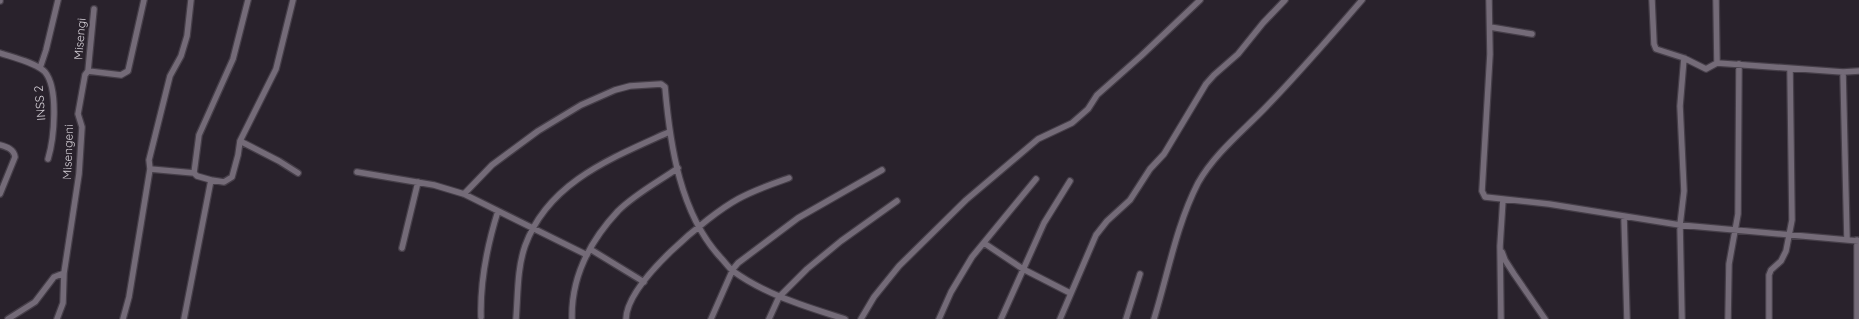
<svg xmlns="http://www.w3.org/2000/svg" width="1859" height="319" viewBox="0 0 1859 319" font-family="Quicksand,sans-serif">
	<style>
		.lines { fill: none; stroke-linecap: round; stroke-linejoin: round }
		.minor-casing { stroke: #453e48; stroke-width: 8 }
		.minor { stroke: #746b78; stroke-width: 5.5 }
		.labels { text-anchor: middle; stroke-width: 3.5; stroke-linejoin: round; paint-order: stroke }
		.street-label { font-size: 12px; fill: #d6d1d8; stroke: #29222c }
	</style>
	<rect width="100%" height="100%" fill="#29222c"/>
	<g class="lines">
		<g class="minor-casing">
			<path id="minor" d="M1489,0L1490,54L1482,191L1485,197L1549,204L1680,225L1859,241
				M1652,0L1654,44L1656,49L1684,58L1706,69L1717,63L1843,72L1859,71
				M1716,0L1717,63
				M0,1V0
				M1490,27L1532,34
				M0,53C12,57 37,63 45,72C59,89 54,139 48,159
				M40,68L46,50L58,0
				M88,71L94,9
				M1843,72L1847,239
				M240,141L279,161L298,173
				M0,145C7,147 14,149 15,157L0,194
				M150,169L194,173
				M357,172L434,185L464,194L587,255
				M211,180L197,176L194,173L199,135L233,59L248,0
				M464,194L492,165L538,131L581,105L615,90L630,86L661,84L665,87C670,145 680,214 721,258C725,262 729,268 733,271C766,295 807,307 845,319
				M1624,216L1627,319
				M1857,240V319
				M984,243L1023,269L1070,293
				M402,248L418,182
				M590,249L644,282
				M1502,252L1505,260L1514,274L1545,319
				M481,317C480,280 487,246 498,211
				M8,319L35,302L54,277L64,273L79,174L82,127L78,114L85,75L88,71L121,75L128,71L144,0
				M57,319L63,303L64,273
				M123,319L129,297L150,169L149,160L170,76L181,56L187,36L191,0
				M184,319L211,180L224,182L232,177L238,155L240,141L276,69L293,0
				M516,319C518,295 517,269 525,246C548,182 612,158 669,132
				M572,319C571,278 590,241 618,211C635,194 658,182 678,168
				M626,319C627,282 707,216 738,199C754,190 772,184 789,178
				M711,319L733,269L738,263L798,218L882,170
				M769,319L779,297L807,269L841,241L897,201
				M861,319L874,297L899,266L966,200L1038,139L1072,123L1088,109L1097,95L1141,56L1200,0
				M939,319L951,292L972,257L1036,179
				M1001,319L1044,223L1070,181
				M1060,319L1096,235L1107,221L1130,200L1150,169L1164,154L1206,84L1214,75L1238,54L1263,23L1285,0
				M1126,319L1140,274
				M1154,319C1168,274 1176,226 1198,183C1215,153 1243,131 1267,106C1300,72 1331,36 1362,0
				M1501,319L1500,246L1503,199
				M1682,319L1680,225L1684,191L1680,106L1684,58
				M1728,319L1729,264L1738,214L1739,64
				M1769,319V275L1771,270L1781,261L1786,251L1792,220L1790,69"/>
		</g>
		<use href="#minor" class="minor"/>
	</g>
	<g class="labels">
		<g class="street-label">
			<text transform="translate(80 39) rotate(-85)" y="4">Misengi</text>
			<text transform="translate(40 103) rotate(-95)" y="4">INSS 2</text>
			<text transform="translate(68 152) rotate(-88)" y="4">Misengeni</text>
		</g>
	</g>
</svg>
